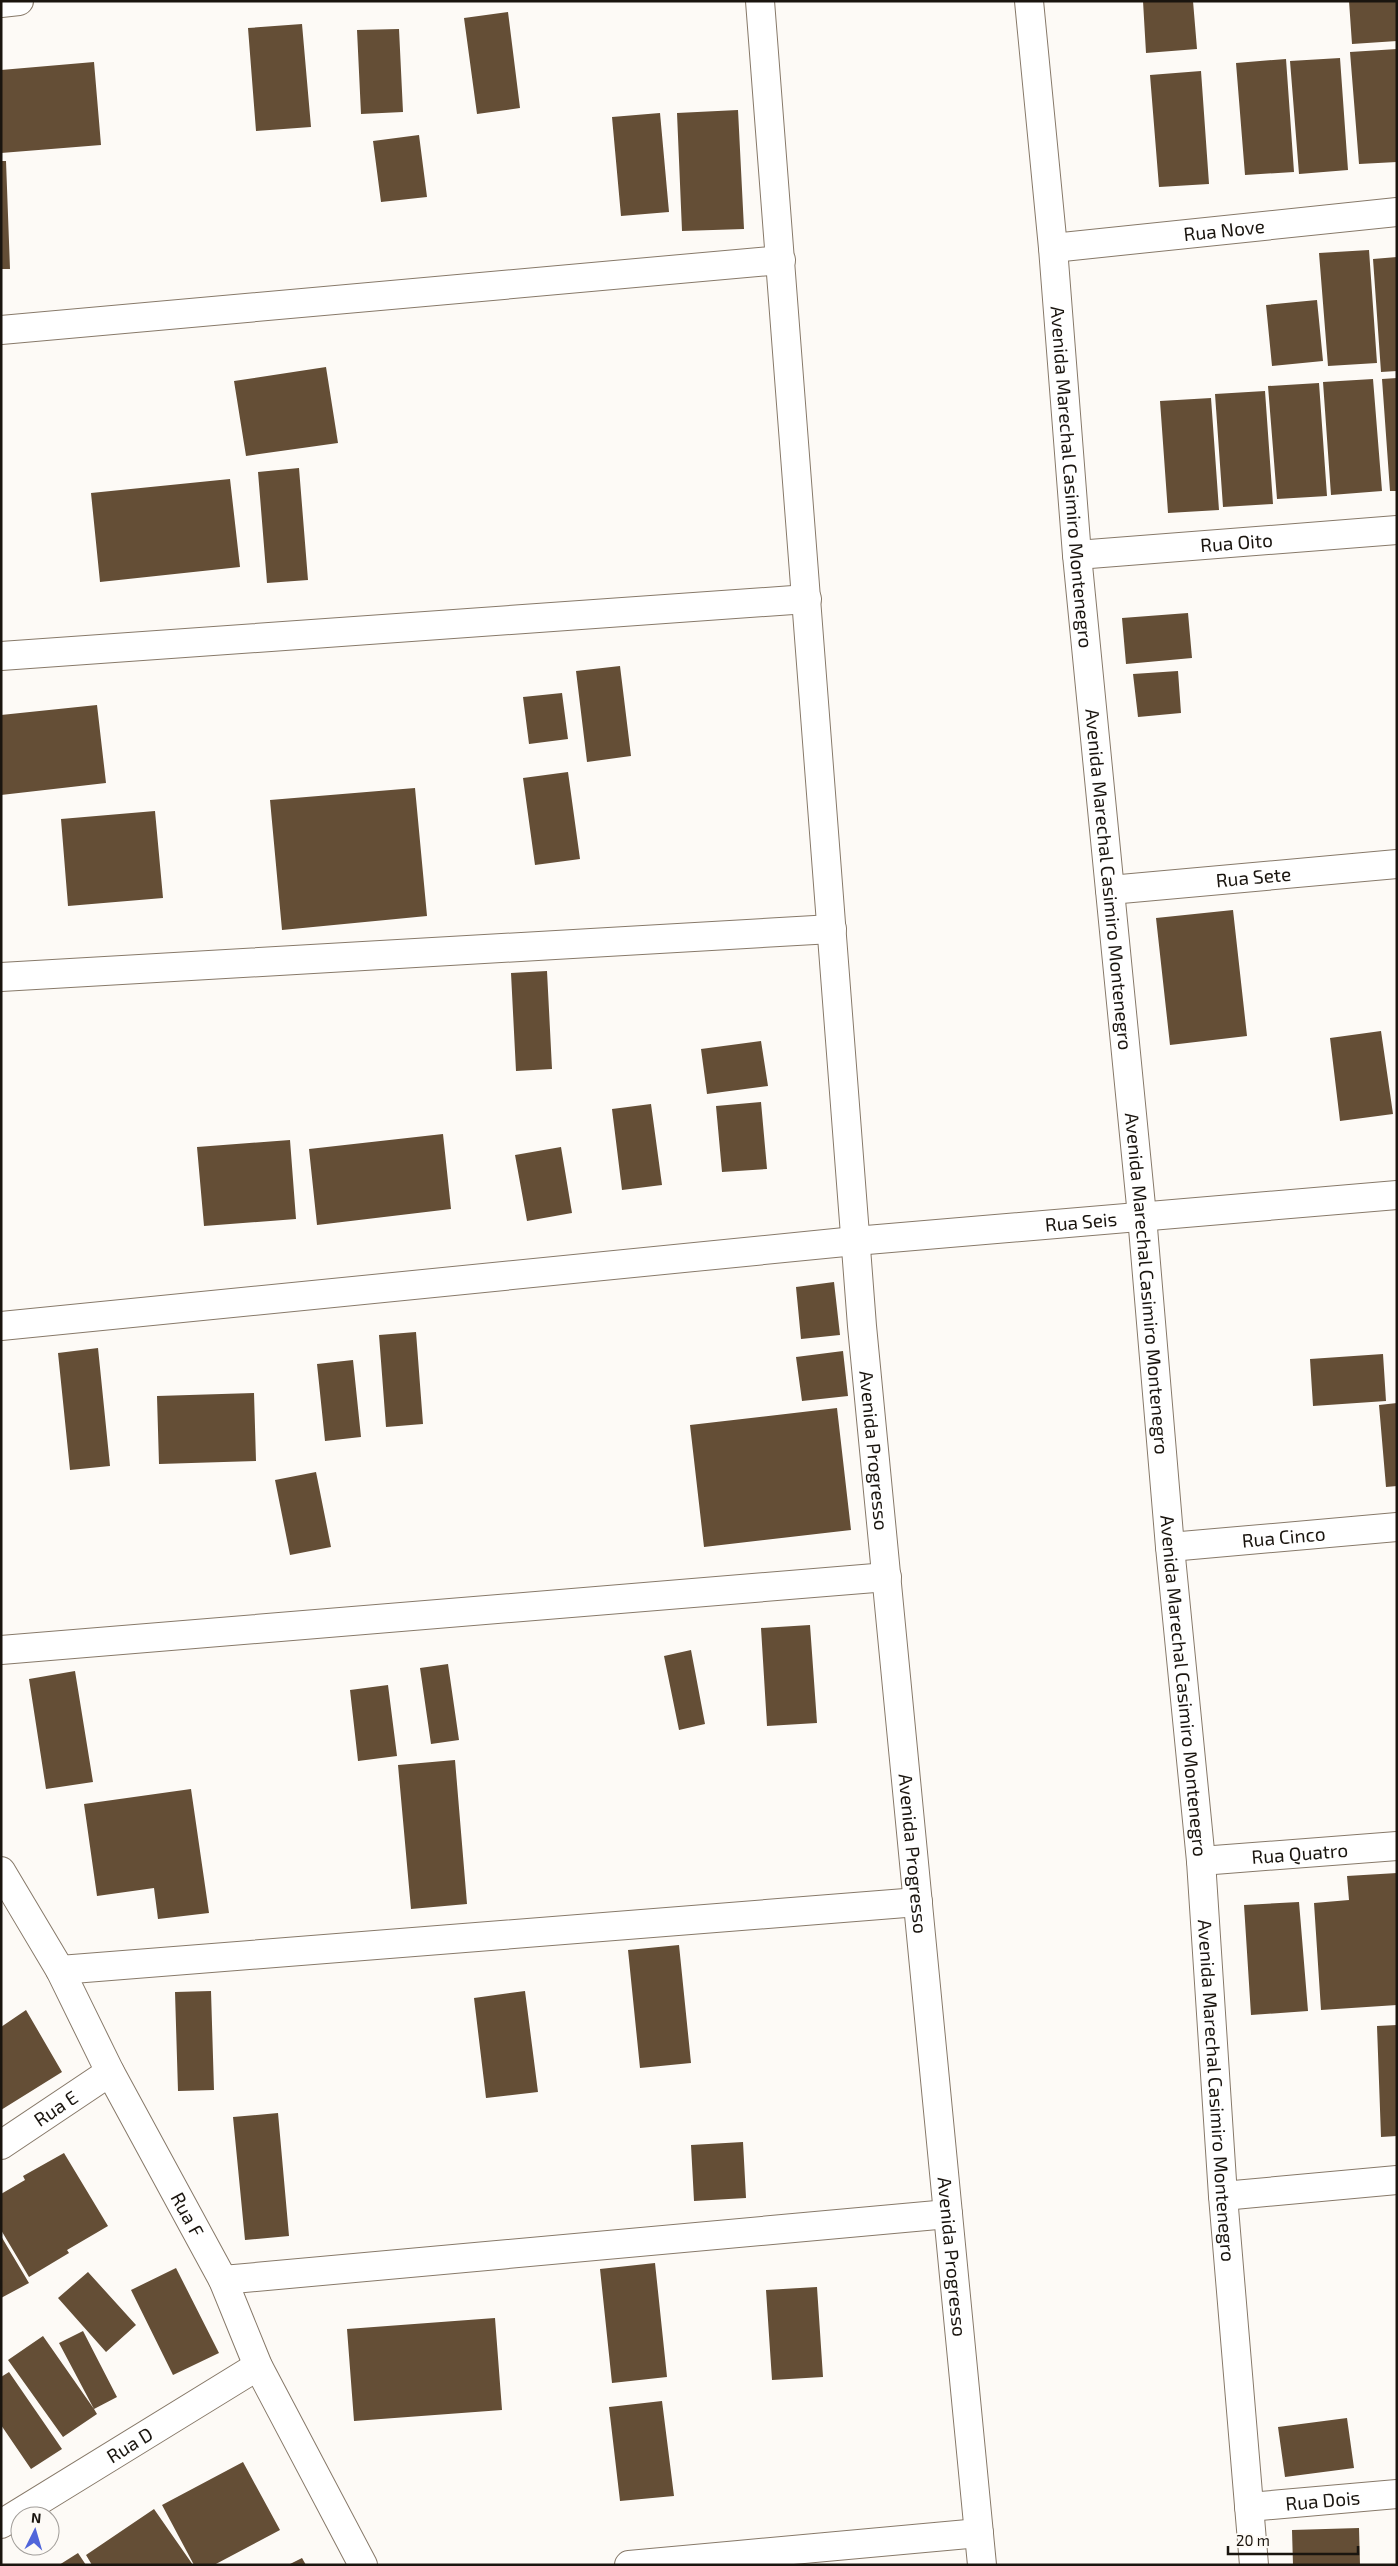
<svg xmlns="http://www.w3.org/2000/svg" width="1398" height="2566" viewBox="0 0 1398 2566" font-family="'Exo 2',sans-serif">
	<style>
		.building { fill: #644e36 }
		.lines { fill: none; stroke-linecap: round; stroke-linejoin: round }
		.minor-casing { stroke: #877969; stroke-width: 30 }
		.minor { stroke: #fff; stroke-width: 28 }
		.labels { text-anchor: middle; stroke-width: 5; stroke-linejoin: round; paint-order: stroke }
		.street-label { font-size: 19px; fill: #1a150f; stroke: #fdfaf6 }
	</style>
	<rect width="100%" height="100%" fill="#fdfaf6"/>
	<path class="building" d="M1143,1H1193L1197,49L1146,53Z
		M1349,1H1397V41L1352,44Z
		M508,12L520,108L477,114L464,18Z
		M302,24L311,127L256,131L248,28Z
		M399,29L403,112L361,114L357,30Z
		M1397,49V162L1359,164L1350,52Z
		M1340,58L1348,170L1299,174L1290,61Z
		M1286,59L1294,172L1245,175L1236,63Z
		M94,62L101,145L1,153V70Z
		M1201,71L1209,184L1159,187L1150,75Z
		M738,110L744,229L682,231L677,113Z
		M660,113L669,212L621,216L612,117Z
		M419,135L427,197L381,202L373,141Z
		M1,161H6L10,269H1Z
		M1369,250L1377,363L1328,366L1319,253Z
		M1397,257V371L1381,372L1373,259Z
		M1317,300L1323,361L1272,366L1266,305Z
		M326,367L338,443L246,456L234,381Z
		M1397,378V491H1390L1382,379Z
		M1373,379L1382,491L1331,495L1323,382Z
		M1319,383L1327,496L1277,499L1268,386Z
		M1265,391L1273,504L1223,507L1215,394Z
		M1211,398L1219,510L1168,513L1160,401Z
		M299,468L308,580L267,583L258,472Z
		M230,479L240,567L100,582L91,493Z
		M1188,613L1192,658L1126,664L1122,618Z
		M620,666L631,756L587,762L576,671Z
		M1178,671L1181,713L1138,717L1133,674Z
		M562,693L568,739L529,744L523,697Z
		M97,705L106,783L1,795V715Z
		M568,772L580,859L535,865L523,778Z
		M415,788L427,916L282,930L270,800Z
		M155,811L163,898L68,906L61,819Z
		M1233,910L1247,1036L1170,1045L1156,918Z
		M547,971L552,1069L516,1071L511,973Z
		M1381,1031L1393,1114L1340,1121L1330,1038Z
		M761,1041L768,1086L707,1094L701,1049Z
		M761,1102L767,1169L722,1172L716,1106Z
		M651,1104L662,1185L622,1190L612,1109Z
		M443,1134L451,1209L317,1225L309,1149Z
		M290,1140L296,1219L204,1226L197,1147Z
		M561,1147L572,1213L527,1221L515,1155Z
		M834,1282L840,1335L801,1339L796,1287Z
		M416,1332L423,1424L386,1427L379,1335Z
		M98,1348L110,1466L70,1470L58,1353Z
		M843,1351L848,1396L802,1401L796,1357Z
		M1383,1354L1386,1401L1313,1406L1310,1359Z
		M353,1360L361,1437L325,1441L317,1364Z
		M254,1393L256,1461L159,1464L157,1396Z
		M1397,1403V1486L1386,1487L1379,1405Z
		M837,1408L851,1530L704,1547L690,1425Z
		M316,1472L331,1547L290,1555L275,1480Z
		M810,1625L817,1723L767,1726L761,1628Z
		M691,1650L705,1724L679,1730L664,1656Z
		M448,1664L459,1740L431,1744L420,1668Z
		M75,1671L93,1782L46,1789L29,1679Z
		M388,1685L397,1756L358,1761L350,1690Z
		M455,1760L467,1904L411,1909L398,1765Z
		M191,1789L209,1913L158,1919L154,1888L97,1896L84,1804Z
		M1397,1873V2005L1321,2010L1314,1903L1349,1900L1347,1876Z
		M1299,1902L1308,2011L1251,2015L1244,1905Z
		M679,1945L691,2063L640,2068L628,1950Z
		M211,1991L214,2090L178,2091L175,1992Z
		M525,1991L538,2092L486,2098L474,1998Z
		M26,2010L62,2072L1,2110V2027Z
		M1397,2025V2136L1381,2137L1377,2026Z
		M278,2113L289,2236L245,2240L233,2117Z
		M743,2142L746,2198L694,2201L691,2145Z
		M64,2153L108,2226L67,2250L69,2253L29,2277L1,2230V2194L25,2180L23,2176Z
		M1,2236L29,2283L1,2298Z
		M655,2263L667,2377L612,2383L600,2269Z
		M176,2268L219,2353L173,2375L131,2290Z
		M88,2272L136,2325L106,2352L58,2298Z
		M817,2287L823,2377L772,2380L766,2290Z
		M495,2318L502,2410L354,2421L347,2329Z
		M83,2331L117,2397L94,2409L97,2414L63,2437L8,2360L43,2336L94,2409L59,2343Z
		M9,2372L62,2449L31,2469L1,2425V2377Z
		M662,2401L674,2496L620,2501L609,2407Z
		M1347,2418L1354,2468L1285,2477L1278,2427Z
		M243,2462L280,2530L214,2565H194L162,2505Z
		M154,2509L193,2565H92L86,2555Z
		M1359,2528L1360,2565H1293L1292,2530Z
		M78,2553L86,2565H59Z
		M302,2558L306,2565H288Z"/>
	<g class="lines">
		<g class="minor-casing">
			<g id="minor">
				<path id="s1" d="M760,1L862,1326L982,2565"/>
				<path id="s2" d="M1029,1L1053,248L1077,555L1142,1216L1170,1547L1201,1861L1223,2196L1254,2565"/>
				<path d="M1,3L19,1"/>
				<path id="s3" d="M1053,248L1397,212"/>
				<path d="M1,330L781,260"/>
				<path id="s4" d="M1077,555L1397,530"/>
				<path d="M1,656L807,599"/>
				<path id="s5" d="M1110,890L1397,864"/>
				<path d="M1,977L832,929"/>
				<path id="s6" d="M1,1326L855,1241L1397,1195"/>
				<path id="s7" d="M1170,1547L1397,1527"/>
				<path d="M1,1650L887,1577"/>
				<path id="s8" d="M1201,1861L1397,1846"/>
				<path id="s9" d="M1,1871L60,1970L110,2072L223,2280L258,2366L363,2565"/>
				<path d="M60,1970L918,1902"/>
				<path id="s10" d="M1,2145L110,2072"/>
				<path d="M1223,2196L1397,2180"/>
				<path d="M223,2280L948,2214"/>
				<path id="s11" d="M1249,2507L1397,2494"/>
				<path id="s12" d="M1,2524L258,2366"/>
				<path d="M629,2565L979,2533"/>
			</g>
		</g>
		<use href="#minor" class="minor"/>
	</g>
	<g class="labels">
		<g class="street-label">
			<text dy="7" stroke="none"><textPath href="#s3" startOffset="172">Rua Nove</textPath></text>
			<text dy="7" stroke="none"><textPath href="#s2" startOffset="478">Avenida Marechal Casimiro Montenegro</textPath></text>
			<text dy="7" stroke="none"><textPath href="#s4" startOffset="160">Rua Oito</textPath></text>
			<text dy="7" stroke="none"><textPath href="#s5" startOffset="144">Rua Sete</textPath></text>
			<text dy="7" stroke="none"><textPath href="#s2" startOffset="882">Avenida Marechal Casimiro Montenegro</textPath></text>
			<text dy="7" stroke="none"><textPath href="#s6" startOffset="1085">Rua Seis</textPath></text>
			<text dy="7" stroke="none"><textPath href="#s2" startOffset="1288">Avenida Marechal Casimiro Montenegro</textPath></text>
			<text dy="7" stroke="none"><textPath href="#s1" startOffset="1454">Avenida Progresso</textPath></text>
			<text dy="7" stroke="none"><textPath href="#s7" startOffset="114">Rua Cinco</textPath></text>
			<text dy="7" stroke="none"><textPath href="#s2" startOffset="1692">Avenida Marechal Casimiro Montenegro</textPath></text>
			<text dy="7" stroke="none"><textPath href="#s1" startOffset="1859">Avenida Progresso</textPath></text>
			<text dy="7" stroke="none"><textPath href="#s8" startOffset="99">Rua Quatro</textPath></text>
			<text dy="7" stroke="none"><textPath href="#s2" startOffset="2098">Avenida Marechal Casimiro Montenegro</textPath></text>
			<text dy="7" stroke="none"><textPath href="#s10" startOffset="66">Rua E</textPath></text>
			<text dy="7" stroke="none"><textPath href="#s9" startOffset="391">Rua F</textPath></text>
			<text dy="7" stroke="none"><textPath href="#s1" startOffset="2264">Avenida Progresso</textPath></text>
			<text dy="7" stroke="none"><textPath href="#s12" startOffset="151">Rua D</textPath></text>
			<text dy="7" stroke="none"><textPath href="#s11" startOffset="74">Rua Dois</textPath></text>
		</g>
	</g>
	<rect width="1398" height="2566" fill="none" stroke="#1a150f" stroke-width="5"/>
	<g transform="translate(35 2531) rotate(5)"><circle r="24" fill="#fdfaf6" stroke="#a29e9a"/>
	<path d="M0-4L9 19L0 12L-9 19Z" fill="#5065da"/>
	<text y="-8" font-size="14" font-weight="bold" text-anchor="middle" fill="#1a150f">N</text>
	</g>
	<path d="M1228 2546v8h130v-8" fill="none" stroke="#1a150f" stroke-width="2.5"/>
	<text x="1236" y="2546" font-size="15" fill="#1a150f" stroke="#fdfaf6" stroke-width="4" paint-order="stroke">20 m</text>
</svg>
